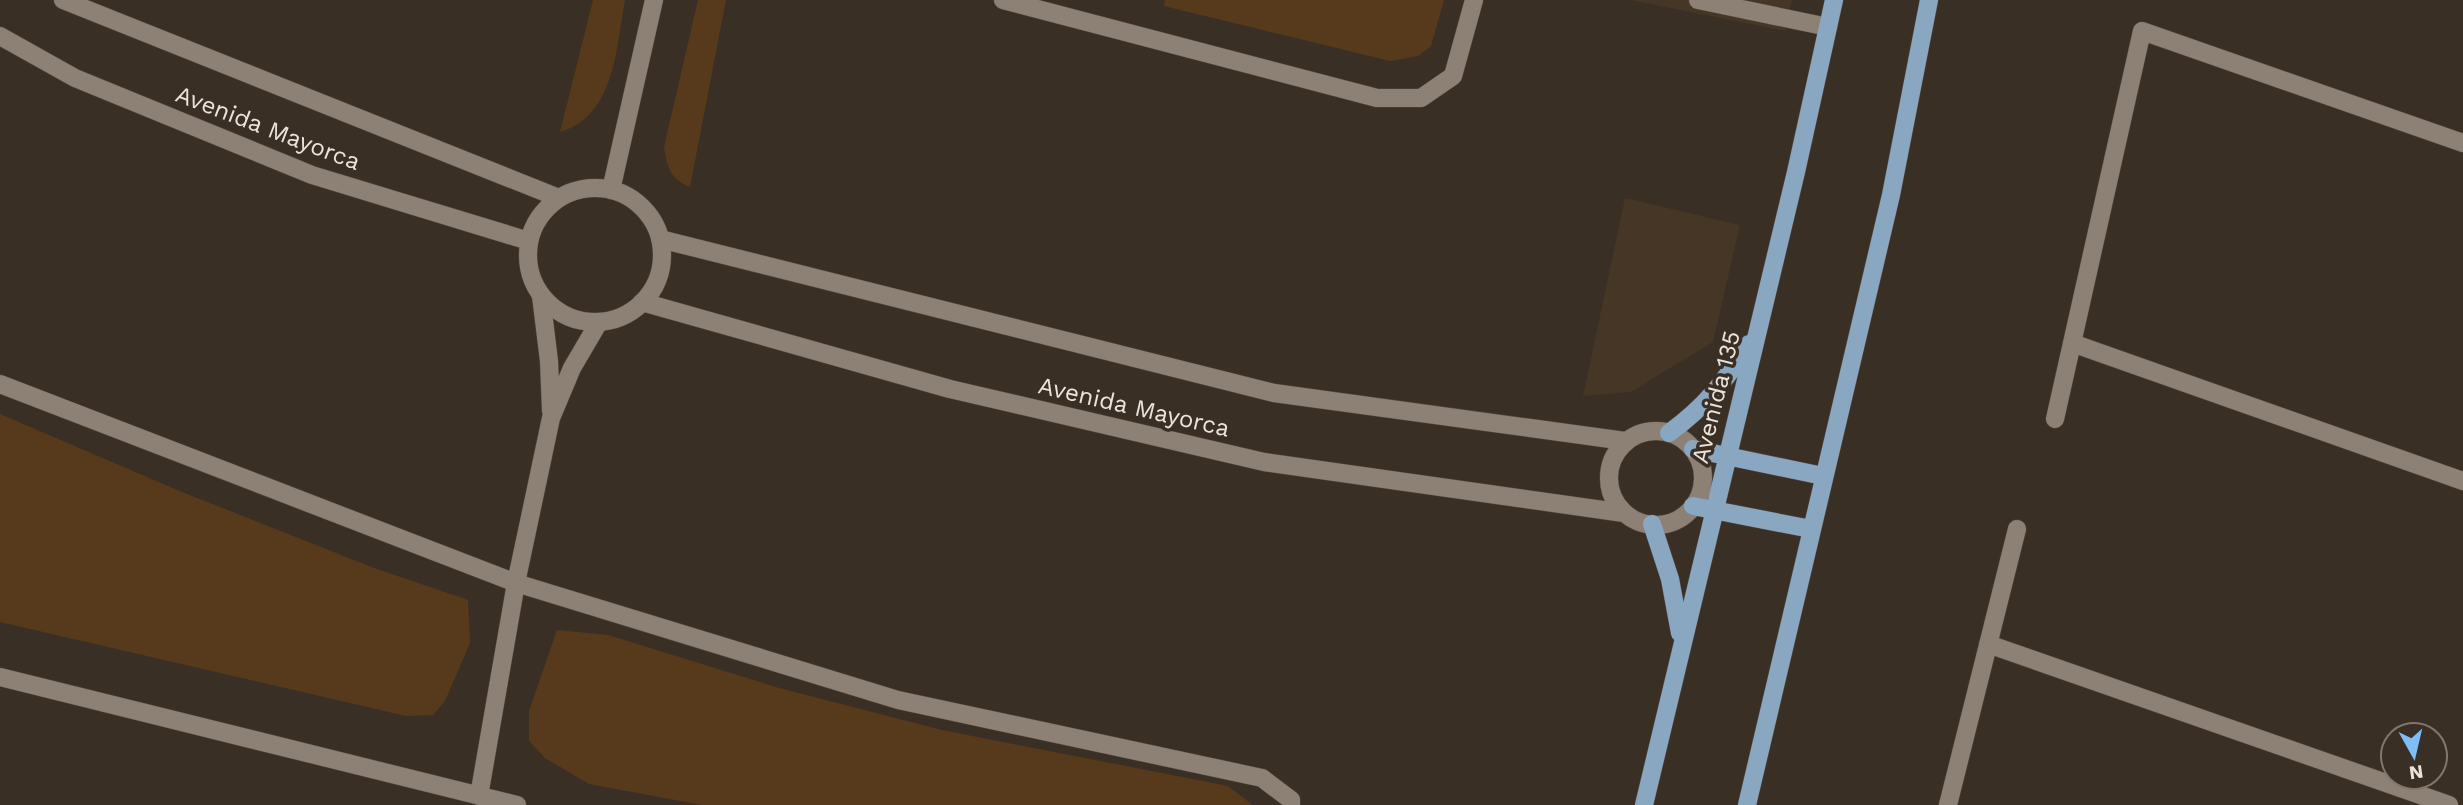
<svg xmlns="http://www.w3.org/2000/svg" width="2463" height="805" viewBox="0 0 2463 805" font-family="'Work Sans',sans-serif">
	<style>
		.built { fill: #453626 }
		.green { fill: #573a1b }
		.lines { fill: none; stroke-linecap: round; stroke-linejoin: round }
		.lane-casing { stroke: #564c43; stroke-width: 19 }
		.street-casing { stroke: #564c43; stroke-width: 19 }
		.secondary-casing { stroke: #564c43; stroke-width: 19 }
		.primary-casing { stroke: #564c43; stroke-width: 19 }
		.lane { stroke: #8d8074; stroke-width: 18 }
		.street { stroke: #8d8074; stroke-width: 18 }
		.secondary { stroke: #8d8074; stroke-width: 18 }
		.primary { stroke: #8aa7c2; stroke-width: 18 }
		.labels { text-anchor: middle; stroke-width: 7; stroke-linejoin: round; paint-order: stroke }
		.street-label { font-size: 24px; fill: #ebe4dd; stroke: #3a2f25 }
	</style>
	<rect width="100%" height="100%" fill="#3a2f25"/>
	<path class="built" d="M1630,0H1792L1785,31Z
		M1625,198L1740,225L1713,342L1631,392L1583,396Z"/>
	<path class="green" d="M593,0H625C616,48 615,116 560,132Z
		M698,0H726L690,187C670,179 667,167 664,147Z
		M1165,0H1444L1431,46L1418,56L1390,61L1164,6Z
		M0,414L182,492L374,568L468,600L470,643L445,701L433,715L406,716L0,622Z
		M557,630L608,635L779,688L942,730L1228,786L1253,805H702L589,784L545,758L529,741V711Z"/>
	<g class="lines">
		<g class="lane-casing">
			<path id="lane" d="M1698,0L1828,27"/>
		</g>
		<g class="street-casing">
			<path id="street" d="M1003,0L1377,98H1421L1453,76L1474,0
				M611,190L654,0
				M541,296L549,361L551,411
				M2072,343L2463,481
				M0,384L516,583L898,700L1262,778L1291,800V805
				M2055,419L2142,31L2463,143
				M1988,644L2449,805
				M0,677L517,805
				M479,796L516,583L551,418L572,368L599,322
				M1948,805L2017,529"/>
		</g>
		<g class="secondary-casing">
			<path id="secondary" d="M63,0L559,198
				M0,36L75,78L312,175L529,241
				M528 255a67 67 0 1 1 134 0a67 67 0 1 1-134 0Z
				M660,239L1274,393L1625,441
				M642,302L950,389L1264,462L1624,513
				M1609 478a47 47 0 1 1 94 0a47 47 0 1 1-94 0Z"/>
		</g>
		<g class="primary-casing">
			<path id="primary" d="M1669,433C1706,406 1724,382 1749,344
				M1693,449L1823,476
				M1693,506L1811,529
				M1652,524L1670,579L1680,633
				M1644,805L1796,172L1834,0
				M1747,805L1891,195L1929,0"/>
		</g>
		<use href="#lane" class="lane"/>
		<use href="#street" class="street"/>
		<use href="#secondary" class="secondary"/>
		<use href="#primary" class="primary"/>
	</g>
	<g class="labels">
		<g class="street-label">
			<text transform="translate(268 128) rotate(21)" y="8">Avenida Mayorca</text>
			<text transform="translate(1716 397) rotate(-76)" y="8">Avenida 135</text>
			<text transform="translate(1134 407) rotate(13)" y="8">Avenida Mayorca</text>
		</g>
	</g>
	<g transform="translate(2414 756) rotate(172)"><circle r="33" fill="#3a2f25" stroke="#81776f" stroke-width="2"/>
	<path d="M0-5L12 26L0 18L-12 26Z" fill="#7dbef9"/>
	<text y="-10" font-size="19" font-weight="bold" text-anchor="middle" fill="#ebe4dd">N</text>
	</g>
</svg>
